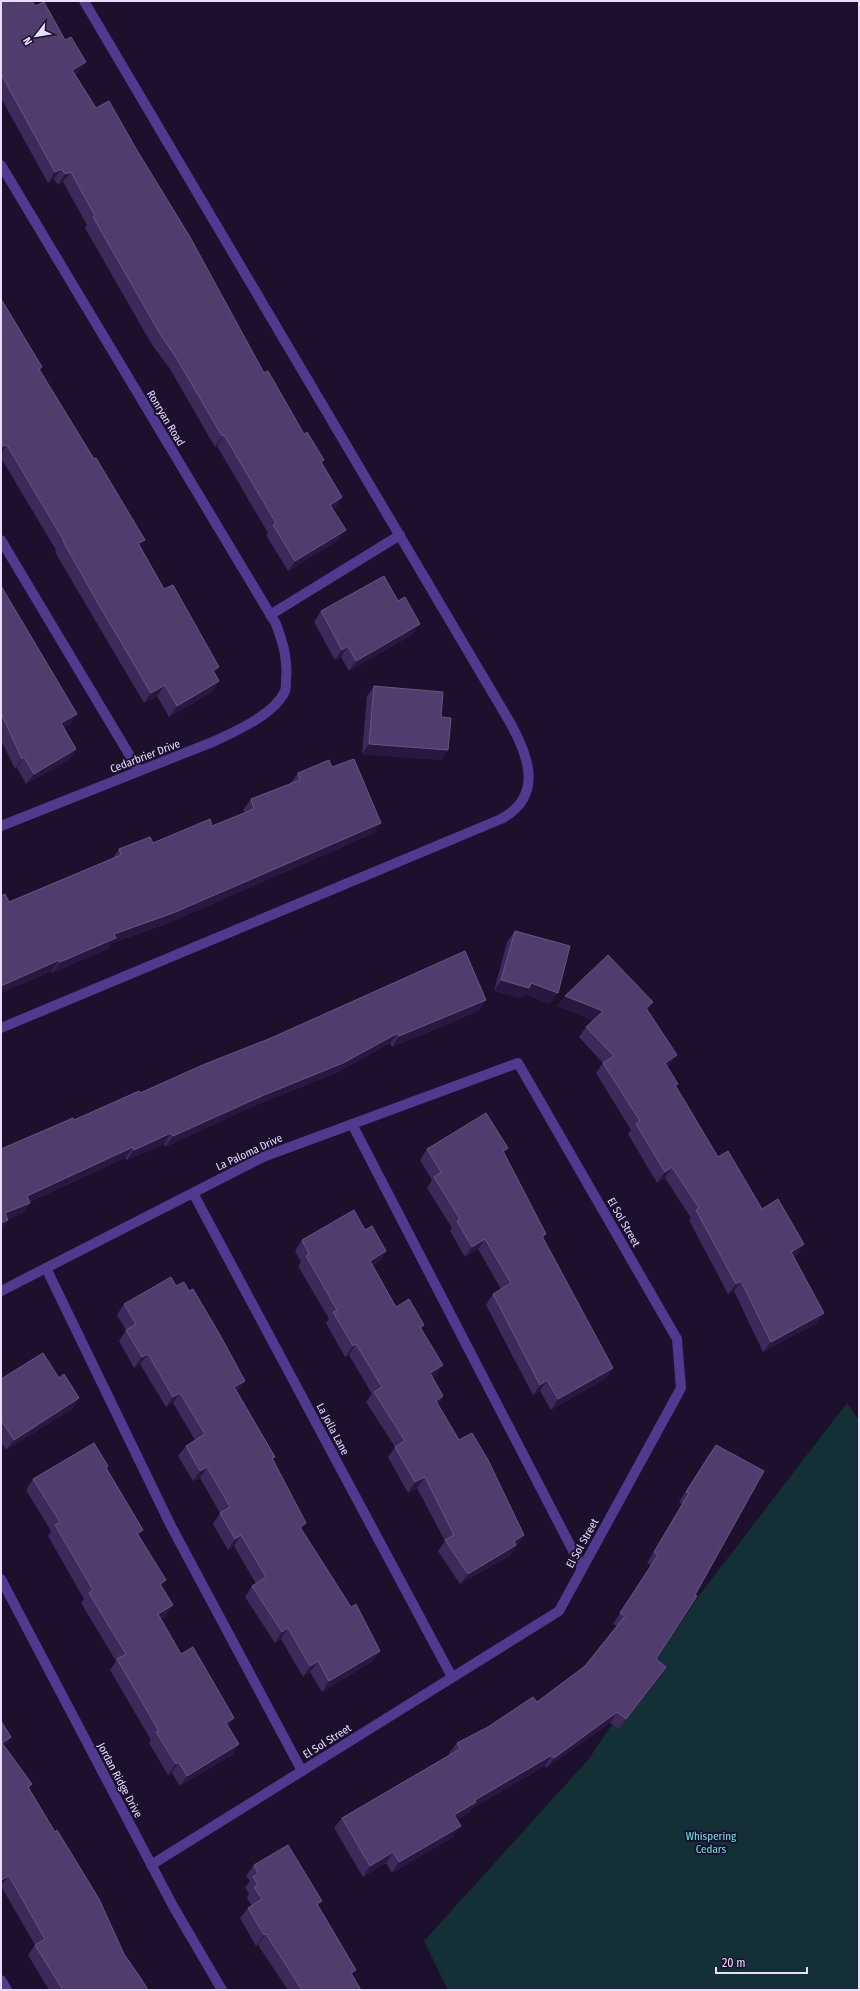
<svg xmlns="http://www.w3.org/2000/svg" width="860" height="1991" viewBox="0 0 860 1991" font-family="'Fira Sans Condensed',sans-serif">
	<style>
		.green { fill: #133037 }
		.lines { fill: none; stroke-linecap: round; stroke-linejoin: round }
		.service { stroke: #50398e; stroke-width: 10 }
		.minor { stroke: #50398e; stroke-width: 10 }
		.wall { fill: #3e295b }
		.shaded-wall { fill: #291741 }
		.building { fill: #503c6d; stroke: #685584 }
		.labels { text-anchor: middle; stroke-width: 4; stroke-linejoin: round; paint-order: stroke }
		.street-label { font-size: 11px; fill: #e8dcff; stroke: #1c102d }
		.park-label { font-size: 11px; fill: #60e7e4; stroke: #1c102d }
	</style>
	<rect width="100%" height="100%" fill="#1c102d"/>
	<path class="green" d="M847,1403L859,1421V1990H448L424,1941L588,1760L701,1593Z"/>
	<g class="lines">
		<path class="service" d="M1,540L139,771
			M270,615L400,535
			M1,1028L501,819C545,795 528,754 508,719L84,1
			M352,1124L582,1568
			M46,1268L171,1526L302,1771
			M1,1980L7,1990"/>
		<path class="minor" d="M1,165L276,624C283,643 288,659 286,679C286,682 286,688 285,691C275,714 236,731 215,741L1,826
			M193,1193L452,1677
			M1,1291L263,1157L518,1063L677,1339L681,1388L559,1611L151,1865
			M1,1579L173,1906L222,1990"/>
	</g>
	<path class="wall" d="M1,1L78,72L75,74L96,108L135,147L264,373L304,434L324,460L322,463L342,497L335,508L333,509L338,540L288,571L266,535L268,533L217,446L215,447L170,369L151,343L85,228L87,225L63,182L58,185L54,179L48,183L1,98Z
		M1,299L42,367L40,371L164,589L215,673L212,692L169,717L157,696L144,703L92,615L55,552L56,550L1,458Z
		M1,586L70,724L64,728L76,749L69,760L26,784L17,768L15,769L1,740Z
		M321,611L413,634L349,671L341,657L335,660L314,622Z
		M374,686L441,717L448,750L441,760L362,754L367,696Z
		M332,767L374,833L166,924L112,943L109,948L52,973V971L1,993V896L9,902L113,858L119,849L153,843L212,826L245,813L243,810L251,799L290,784L298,773Z
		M515,931L550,1004L525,994L522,998L494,991L507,942Z
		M565,996L653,1002L647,1010L669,1066L667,1067L676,1086L718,1157L762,1209L804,1244L797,1255L794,1256L817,1323L763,1352L734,1291L728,1294L689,1220L691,1218L665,1178L657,1183L628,1134L631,1130L596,1073L603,1063L579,1037L586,1027L593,1020L557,1006Z
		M479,1011L392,1047L390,1043L336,1073L256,1105L165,1147L164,1144L127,1160L125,1158L29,1202L23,1213L8,1219V1220L1,1231V1149L74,1120L140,1093Z
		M508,1148L504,1153L546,1234L543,1238L613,1368L606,1378L551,1410L540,1391L533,1395L486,1305L493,1294L501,1289L478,1249L465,1257L450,1231L452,1228L427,1188L432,1180L420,1160L427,1149Z
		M365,1230L386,1251L379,1262L373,1265L396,1307L424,1325L421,1329L436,1376L433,1378L443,1396L438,1404L459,1440L524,1535L509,1556L460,1584L438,1551L445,1541L417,1488L408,1493L388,1457L395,1447L366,1402L372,1394L349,1355L345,1357L326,1323L329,1319L298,1266L301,1262L295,1251L302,1240Z
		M176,1286L245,1381L237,1391L275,1457L273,1459L302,1530L373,1661L322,1692L310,1672L303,1677L281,1639L275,1643L245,1597L252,1586L256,1584L234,1546L228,1550L213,1524L220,1513L200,1478L193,1481L178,1456L186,1446L195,1440L173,1403L166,1407L140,1364L134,1368L119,1341L126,1330L117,1315L124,1304Z
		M59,1378L79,1398L72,1409L6,1450L1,1442V1379Z
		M716,1445L656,1659L659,1678L619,1729L610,1723L546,1768L545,1766L472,1808L468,1813L457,1820L453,1837L392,1873L386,1863L363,1877L334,1828L342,1818L450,1755L449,1753L457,1743L537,1702L585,1666L617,1626L613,1624L651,1565L647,1563L682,1504L679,1502L708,1456Z
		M108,1466L107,1468L143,1530L139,1536L166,1580L161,1586L166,1616L161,1619L181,1654L234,1718L228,1726L239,1744L232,1755L180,1786L172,1773L168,1775L149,1743L151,1740L110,1670L116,1661L81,1603L84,1599L48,1536L51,1531L26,1490L33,1479Z
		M1,1721L11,1737L5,1746L32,1784L29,1788L124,1954L148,1990H49L28,1955L35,1945L1,1886Z
		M254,1865L318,1906L356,1970L352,1975L361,1990H288L258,1945L256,1946L240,1918L248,1908L252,1906L247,1898L249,1894L245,1887L250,1881L246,1876Z"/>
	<path class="shaded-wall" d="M86,62L78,72L65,80L72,70Z
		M62,169L54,179L48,183L55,172Z
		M71,172L63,182L58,185L65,174Z
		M224,435L217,446L215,447L222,436Z
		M7,445L1,454V451L4,446Z
		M342,497L335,508L323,515L330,505Z
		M346,530L338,540L288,571L295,561Z
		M145,540L138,550V543Z
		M420,624L413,634L349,671L356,661Z
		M348,646L341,657L335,660L342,650Z
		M219,667L212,677L213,670Z
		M219,681L212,692L169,717L177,706Z
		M165,685L157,696L144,703L151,693Z
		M77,714L70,724L53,734L61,723Z
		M369,744L448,750L441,760L362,754Z
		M76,749L69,760L26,784L34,774Z
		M24,757L17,768L15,769L22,759Z
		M381,823L374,833L166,924L112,943L109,948L52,973L60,962L114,934Z
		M59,960L52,971L1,993V986Z
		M501,980L531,983L558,993L550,1004L525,994L522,998L494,991Z
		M565,996L603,1011L596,1022L557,1006Z
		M486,1000L479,1011L392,1047L399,1036Z
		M653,1002L645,1012L646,1008Z
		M398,1033L390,1043L336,1073L256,1105L165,1147L173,1136Z
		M677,1055L669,1066L657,1074L665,1063Z
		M171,1133L164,1144L127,1160L134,1150Z
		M133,1147L125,1158L19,1206L27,1196Z
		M508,1148L501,1158L503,1151Z
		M672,1167L665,1178L657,1183L665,1172Z
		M30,1203L23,1213L1,1222L5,1213Z
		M8,1220L1,1231V1223Z
		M485,1239L478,1249L465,1257L472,1247Z
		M804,1244L797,1255L784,1262L791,1252Z
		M386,1251L379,1262L363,1271L370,1261Z
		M741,1281L734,1291L728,1294L736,1284Z
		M824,1313L817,1323L763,1352L771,1342Z
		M356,1344L349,1355L345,1357L353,1346Z
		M148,1354L140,1364L134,1368L142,1357Z
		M443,1365L436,1376L423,1383L430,1373Z
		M613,1368L606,1378L551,1410L558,1399Z
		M547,1380L540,1391L533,1395L540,1385Z
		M245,1381L238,1391L227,1397L234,1387Z
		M180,1393L173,1403L166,1407L173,1397Z
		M443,1396L436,1407V1401Z
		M79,1398L72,1409L6,1450L14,1440Z
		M207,1467L200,1478L193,1481L200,1471Z
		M425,1477L417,1488L408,1493L415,1482Z
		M306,1523L299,1534L300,1527Z
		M143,1530L136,1540L137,1533Z
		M241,1535L234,1546L228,1550L235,1539Z
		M524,1535L509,1556L460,1584L468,1574L514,1541Z
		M166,1580L158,1591L160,1584Z
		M173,1605L166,1616L151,1625L158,1614Z
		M288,1628L281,1639L275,1643L282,1632Z
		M380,1651L373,1661L322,1692L329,1681Z
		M318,1661L310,1672L303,1677L310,1666Z
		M666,1667L659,1678L619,1729L626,1719Z
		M617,1712L610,1723L546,1768L554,1758Z
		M234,1718L226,1729V1723Z
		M11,1737L4,1747L2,1743Z
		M239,1744L232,1755L180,1786L187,1776Z
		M552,1755L545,1766L472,1808L468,1813L446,1826L454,1815L475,1800Z
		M179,1762L172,1773L168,1775L176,1764Z
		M461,1826L453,1837L392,1873L399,1862Z
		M393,1852L386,1863L363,1877L370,1866Z
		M9,1876L1,1886V1880Z
		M266,1934L258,1945L256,1946L264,1935Z
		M356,1970L349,1980L351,1973Z"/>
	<path class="building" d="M1,1H32L35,6L44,2L65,40L71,37L86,62L72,70L96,108L109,101L135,147L190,237L264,373L268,371L304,434L307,432L324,460L321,462L342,497L330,505L346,530L295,561L273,525L276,523L224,435L222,436L177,359L159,332L93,217L95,216L71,172L65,174L62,169L55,172L1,74Z
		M1,299L42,367L39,369L94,459L96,458L145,540L138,543L164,589L173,585L219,667L213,670L219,681L177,706L165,685L151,693L99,605L63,541H64L7,445L4,446L1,440Z
		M384,576L398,601L405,597L420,624L356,661L348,646L342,650L321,611Z
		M1,586L77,714L61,723L76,749L34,774L24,757L22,759L1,713Z
		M374,686L443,692L441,717L451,718L448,750L369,744Z
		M354,759L381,823L173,913L114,934L116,938L60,962L59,960L1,986V896L5,894L9,902L121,855L119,849L150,837L153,843L210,819L212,826L254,809L251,799L300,780L298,773L329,760L332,767Z
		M515,931L570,946L558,993L531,983L529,988L501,980Z
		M465,951L486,1000L399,1036L398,1033L343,1063L264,1095L173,1136L171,1133L134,1150L133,1147L27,1196L30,1203L5,1213L8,1220L1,1223V1149L73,1118L74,1120L139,1091L140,1093L205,1064L271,1038Z
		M608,955L653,1002L646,1008L677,1055L665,1063L678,1084L675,1085L718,1157L728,1151L762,1209L778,1199L804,1244L791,1252L824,1313L771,1342L741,1281L736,1284L696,1210L699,1208L672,1167L665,1172L636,1124L640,1121L603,1063L614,1056L586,1027L603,1011L565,996Z
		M486,1113L508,1148L503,1151L546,1234L542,1236L613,1368L558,1399L547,1380L540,1385L493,1294L511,1283L485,1239L472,1247L457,1221L460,1219L434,1177L441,1172L427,1149Z
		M354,1210L365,1230L372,1226L386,1251L370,1261L396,1307L409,1299L424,1325L420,1327L443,1365L430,1373L443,1396L436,1401L459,1440L472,1433L488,1460L524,1535L514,1541L516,1545L468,1574L445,1540L454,1535L425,1477L415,1482L395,1447L405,1441L374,1392L382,1387L356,1344L353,1346L333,1312L337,1310L306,1256L309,1254L302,1240Z
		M171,1277L176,1286L184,1282L189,1291L193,1289L220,1335L245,1381L234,1387L275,1457L272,1458L306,1523L300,1527L351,1607L356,1604L380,1651L329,1681L318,1661L310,1666L288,1628L282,1632L252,1586L266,1577L241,1535L235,1539L220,1513L230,1507L207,1467L200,1471L186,1446L205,1434L180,1393L173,1397L148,1354L142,1357L126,1330L136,1324L124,1304Z
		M43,1353L59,1378L64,1374L79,1398L14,1440L1,1420V1379Z
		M94,1443L108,1466L106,1468L143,1530L137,1533L166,1580L160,1584L173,1605L158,1614L181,1654L193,1647L234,1718L226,1723L239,1744L187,1776L179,1762L176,1764L156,1732L159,1731L117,1659L126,1654L89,1593L93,1590L55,1525L60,1522L33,1479Z
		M716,1445L764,1471L695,1595L697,1596L656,1659L666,1667L626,1719L617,1712L554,1758L552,1755L475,1800L476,1802L454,1815L461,1826L399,1862L393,1852L370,1866L342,1818L460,1749L457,1743L488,1727L533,1697L537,1702L585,1666L625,1616L620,1613L658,1555L654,1552L689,1493L686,1492Z
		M1,1721L11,1737L2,1743L32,1784L28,1787L55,1832L57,1830L99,1899L124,1954L140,1977L148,1990H63L35,1945L45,1939L9,1876L1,1880Z
		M288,1845L322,1901L317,1904L356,1970L351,1973L361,1990H302L266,1934L264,1935L248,1908L262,1899L254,1887L258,1885L253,1877L258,1873L254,1865Z"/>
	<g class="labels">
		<g class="street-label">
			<text transform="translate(166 418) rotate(59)" y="4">Ronryan Road</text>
			<text transform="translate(145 756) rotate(-21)" y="4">Cedarbrier Drive</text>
			<text transform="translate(249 1152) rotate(-25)" y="4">La Paloma Drive</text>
			<text transform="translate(624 1222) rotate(60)" y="4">El Sol Street</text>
			<text transform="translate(333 1429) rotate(62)" y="4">La Jolla Lane</text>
			<text transform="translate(582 1543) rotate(-61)" y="4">El Sol Street</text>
			<text transform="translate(327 1741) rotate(-32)" y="4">El Sol Street</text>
			<text transform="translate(120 1780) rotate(62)" y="4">Jordan Ridge Drive</text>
		</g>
		<g class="park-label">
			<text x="711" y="1840">Whispering<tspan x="711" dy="13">Cedars</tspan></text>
		</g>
	</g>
	<rect width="860" height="1991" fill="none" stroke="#e8dcff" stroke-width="4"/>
	<g transform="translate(36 36) rotate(239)" stroke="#1c102d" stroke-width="3" paint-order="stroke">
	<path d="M0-3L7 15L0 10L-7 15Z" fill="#e8dcff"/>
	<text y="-6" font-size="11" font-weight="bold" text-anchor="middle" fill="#e8dcff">N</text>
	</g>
	<path d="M716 1967v6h91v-6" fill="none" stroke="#e8dcff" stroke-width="2"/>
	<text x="722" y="1967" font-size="12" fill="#e8dcff" stroke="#1c102d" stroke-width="3" paint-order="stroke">20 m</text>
</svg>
